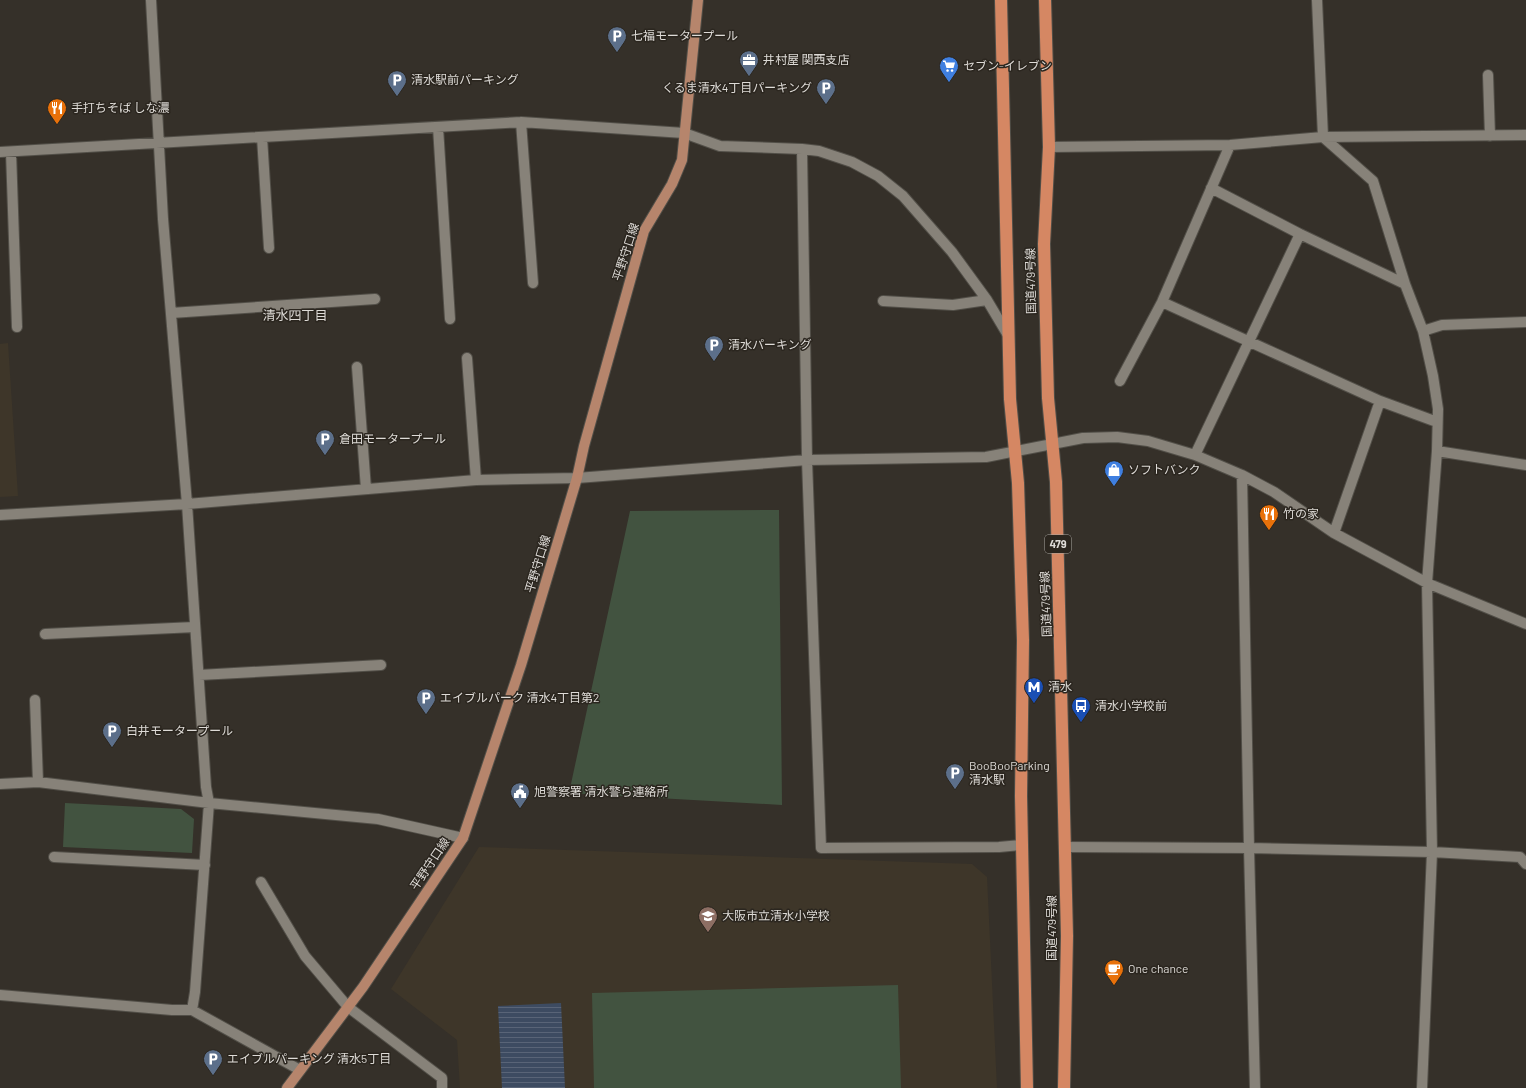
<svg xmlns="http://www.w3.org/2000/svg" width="1526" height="1088" viewBox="0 0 1526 1088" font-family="Barlow,'Noto Sans JP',sans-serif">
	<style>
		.built { fill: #3e3629 }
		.green { fill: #425340 }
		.water { fill: url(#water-rules) }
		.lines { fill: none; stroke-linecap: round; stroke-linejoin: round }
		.minor-casing { stroke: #524f48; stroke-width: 12 }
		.major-casing { stroke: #524f48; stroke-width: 12 }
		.highway-casing { stroke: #524f48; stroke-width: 14 }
		.minor { stroke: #878279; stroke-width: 10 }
		.major { stroke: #b6856c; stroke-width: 10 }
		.highway { stroke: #d58763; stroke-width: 12 }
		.labels { text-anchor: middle; stroke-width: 3; stroke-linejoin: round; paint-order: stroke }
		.shield { fill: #2b261f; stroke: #a8a5a0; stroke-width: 1 }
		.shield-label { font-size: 11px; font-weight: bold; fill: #dedbd7 }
		.poi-label { font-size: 12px; fill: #dedbd7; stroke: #2b261f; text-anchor: start }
		.street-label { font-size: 12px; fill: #dedbd7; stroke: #2b261f }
		.neighbourhood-label { font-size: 13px; fill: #dedbd7; stroke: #2b261f }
	</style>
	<defs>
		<pattern id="water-rules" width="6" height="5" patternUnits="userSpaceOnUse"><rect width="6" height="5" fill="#3d4b61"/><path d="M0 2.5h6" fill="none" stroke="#596477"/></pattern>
	</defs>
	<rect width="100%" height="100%" fill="#353029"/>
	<path class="built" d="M8,343L18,496L0,497V344Z
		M479,847L972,864L987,877L997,1088H460L457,1040L391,989Z"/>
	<path class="green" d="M779,510L782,805L569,793L630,511Z
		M65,803L181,809L194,819L192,853L63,847Z
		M898,985L901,1088H594L592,993Z"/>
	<path class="water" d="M561,1003L565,1088H502L498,1006Z"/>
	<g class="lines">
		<g class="minor-casing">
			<path id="minor" d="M151,0L163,219L187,504L206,787L209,803L195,992L192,1010
				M1317,0L1323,137L1373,181L1405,284L1423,331L1433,376L1438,409L1437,451L1427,583L1432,852L1422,1088
				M1488,75L1490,136
				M521,122L533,283
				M438,127L450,319
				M262,137L269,248
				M1049,147L1230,145L1323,137L1526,135
				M802,149L807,460L821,848L999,847L1022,845
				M0,152L521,122L684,133L720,146L802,149L819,151L852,162L878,176L903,196L952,252L987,300L1009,337
				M11,152L17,327
				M1211,188L1300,234L1405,284
				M883,301L953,305L987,300
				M1162,302L1380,401L1334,533
				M171,313L375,299
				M1423,331L1442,325L1526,322
				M467,358L476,480
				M357,367L366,489
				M1120,381L1162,302L1230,145
				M1380,401L1437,422
				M1437,451L1526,465
				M1195,455L1300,234
				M1242,475L1249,848L1255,1088
				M0,515L187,504L476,480L577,478L807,460L986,457L1083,438L1117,437L1148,441L1195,455L1242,475L1274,492L1334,533L1427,583L1526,624
				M45,634L195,627
				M199,675L381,665
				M35,700L38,782
				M0,784L38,782L209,803L378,819L463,838
				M1065,847L1249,848L1432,852L1520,857L1526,864
				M54,857L205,865
				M261,882L305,956L348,1007L442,1078V1088
				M0,995L172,1010H192L300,1070"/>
		</g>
		<g class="major-casing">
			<path id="major" d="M287,1088L363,987L463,838L521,665L577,478L584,446L644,231L672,184L682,160L698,0"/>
		</g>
		<g class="highway-casing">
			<path id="highway" d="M1001,0L1010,399L1018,483L1023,640L1021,796L1027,1088
				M1045,0L1049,147L1044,244L1048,398L1056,482L1067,936L1064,1088"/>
		</g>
		<use href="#minor" class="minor"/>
		<use href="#major" class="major"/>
		<use href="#highway" class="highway"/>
	</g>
	<defs>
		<g id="parking-pin" transform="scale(1)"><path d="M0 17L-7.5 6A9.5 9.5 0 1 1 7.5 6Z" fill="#5c6f8a" stroke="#2b261f"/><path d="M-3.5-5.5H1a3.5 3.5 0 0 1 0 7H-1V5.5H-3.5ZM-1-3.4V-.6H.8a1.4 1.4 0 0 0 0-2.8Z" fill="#fff"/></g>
		<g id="office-pin" transform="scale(1)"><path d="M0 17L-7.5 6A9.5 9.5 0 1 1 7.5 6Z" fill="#5c6f8a" stroke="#2b261f"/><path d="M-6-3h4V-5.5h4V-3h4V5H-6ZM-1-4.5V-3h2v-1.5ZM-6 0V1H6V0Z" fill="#fff"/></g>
		<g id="supermarket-pin" transform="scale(1)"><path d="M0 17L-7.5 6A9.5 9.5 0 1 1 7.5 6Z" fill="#3f7fe0" stroke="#2b261f"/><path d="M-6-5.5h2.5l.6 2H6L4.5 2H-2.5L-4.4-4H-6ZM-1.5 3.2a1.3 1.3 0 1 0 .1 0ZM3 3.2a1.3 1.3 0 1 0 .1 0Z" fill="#fff"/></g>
		<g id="restaurant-pin" transform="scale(1)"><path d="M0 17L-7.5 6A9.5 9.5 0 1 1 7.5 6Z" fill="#e8710a" stroke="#2b261f"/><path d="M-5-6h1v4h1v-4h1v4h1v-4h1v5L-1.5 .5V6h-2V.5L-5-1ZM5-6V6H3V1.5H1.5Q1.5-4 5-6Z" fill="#fff"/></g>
		<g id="shop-pin" transform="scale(1)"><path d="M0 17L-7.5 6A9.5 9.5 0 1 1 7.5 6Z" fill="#3f7fe0" stroke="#2b261f"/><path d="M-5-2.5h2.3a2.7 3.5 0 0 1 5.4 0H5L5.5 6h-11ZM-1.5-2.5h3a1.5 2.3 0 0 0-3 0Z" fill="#fff"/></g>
		<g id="metro-pin" transform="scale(1)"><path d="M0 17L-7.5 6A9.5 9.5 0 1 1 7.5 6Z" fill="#1a4fb4" stroke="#2b261f"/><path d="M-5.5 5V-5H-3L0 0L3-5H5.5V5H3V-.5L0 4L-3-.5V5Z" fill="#fff"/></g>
		<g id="bus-pin" transform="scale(1)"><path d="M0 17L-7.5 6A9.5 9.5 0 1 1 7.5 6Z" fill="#1a4fb4" stroke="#2b261f"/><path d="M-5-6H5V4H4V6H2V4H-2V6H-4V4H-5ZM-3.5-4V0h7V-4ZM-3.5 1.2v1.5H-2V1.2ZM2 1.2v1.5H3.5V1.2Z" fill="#fff"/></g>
		<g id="civic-pin" transform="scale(1)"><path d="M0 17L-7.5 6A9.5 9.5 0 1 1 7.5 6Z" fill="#5c6f8a" stroke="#2b261f"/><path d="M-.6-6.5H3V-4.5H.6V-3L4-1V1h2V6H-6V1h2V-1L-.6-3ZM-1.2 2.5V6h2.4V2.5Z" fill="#fff"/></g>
		<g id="school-pin" transform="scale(1)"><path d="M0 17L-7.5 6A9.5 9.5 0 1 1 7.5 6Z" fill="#8d6e63" stroke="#2b261f"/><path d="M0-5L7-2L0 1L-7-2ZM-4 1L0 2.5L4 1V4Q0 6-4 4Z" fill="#fff"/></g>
		<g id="cafe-pin" transform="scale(1)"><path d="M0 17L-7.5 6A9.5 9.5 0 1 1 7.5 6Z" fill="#e8710a" stroke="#2b261f"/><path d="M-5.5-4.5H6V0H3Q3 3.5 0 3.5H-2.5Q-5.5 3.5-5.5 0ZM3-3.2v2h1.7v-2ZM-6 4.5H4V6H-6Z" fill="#fff"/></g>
	</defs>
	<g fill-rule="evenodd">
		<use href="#parking-pin" x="617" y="36"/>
		<use href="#office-pin" x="749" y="60"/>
		<use href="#supermarket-pin" x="949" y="66"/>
		<use href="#parking-pin" x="397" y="80"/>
		<use href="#parking-pin" x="826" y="88"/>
		<use href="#restaurant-pin" x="57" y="108"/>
		<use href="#parking-pin" x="714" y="345"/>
		<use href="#parking-pin" x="325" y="439"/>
		<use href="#shop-pin" x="1114" y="470"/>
		<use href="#restaurant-pin" x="1269" y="514"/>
		<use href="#metro-pin" x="1034" y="687"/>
		<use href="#parking-pin" x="426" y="698"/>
		<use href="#bus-pin" x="1081" y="706"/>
		<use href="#parking-pin" x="112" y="731"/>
		<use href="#parking-pin" x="955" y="773"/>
		<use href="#civic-pin" x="520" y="792"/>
		<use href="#school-pin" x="708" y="916"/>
		<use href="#cafe-pin" x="1114" y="969"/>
		<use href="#parking-pin" x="213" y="1059"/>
	</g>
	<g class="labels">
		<rect class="shield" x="1045" y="535" width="26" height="18" rx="3"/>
		<g class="shield-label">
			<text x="1058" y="548">479</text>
		</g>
		<g class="poi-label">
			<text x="631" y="40">七福モータープール</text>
			<text x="763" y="64">井村屋 関西支店</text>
			<text x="963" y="70">セブン-イレブン</text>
			<text x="411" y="84">清水駅前パーキング</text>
			<text x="812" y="92" text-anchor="end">くるま清水4丁目パーキング</text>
			<text x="71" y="112">手打ちそば しな濃</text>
			<text x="728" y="349">清水パーキング</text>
			<text x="339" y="443">倉田モータープール</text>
			<text x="1128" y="474">ソフトバンク</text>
			<text x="1283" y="518">竹の家</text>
			<text x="1048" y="691">清水</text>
			<text x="440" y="702">エイブルパーク 清水4丁目第2</text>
			<text x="1095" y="710">清水小学校前</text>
			<text x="126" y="735">白井モータープール</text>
			<text x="969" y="770">BooBooParking<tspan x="969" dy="14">清水駅</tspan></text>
			<text x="534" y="796">旭警察署 清水警ら連絡所</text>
			<text x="722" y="920">大阪市立清水小学校</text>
			<text x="1128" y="973">One chance</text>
			<text x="227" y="1063">エイブルパーキング 清水5丁目</text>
		</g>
		<g class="street-label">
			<text transform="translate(626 252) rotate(-72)" y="4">平野守口線</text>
			<text transform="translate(1031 281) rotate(-91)" y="4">国道479号線</text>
			<text transform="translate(538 564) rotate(-73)" y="4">平野守口線</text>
			<text transform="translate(1046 604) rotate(-92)" y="4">国道479号線</text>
			<text transform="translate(430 864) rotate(-56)" y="4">平野守口線</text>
			<text transform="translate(1052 928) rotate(-90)" y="4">国道479号線</text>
		</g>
		<g class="neighbourhood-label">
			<text x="295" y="320">清水四丁目</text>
		</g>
	</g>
</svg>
